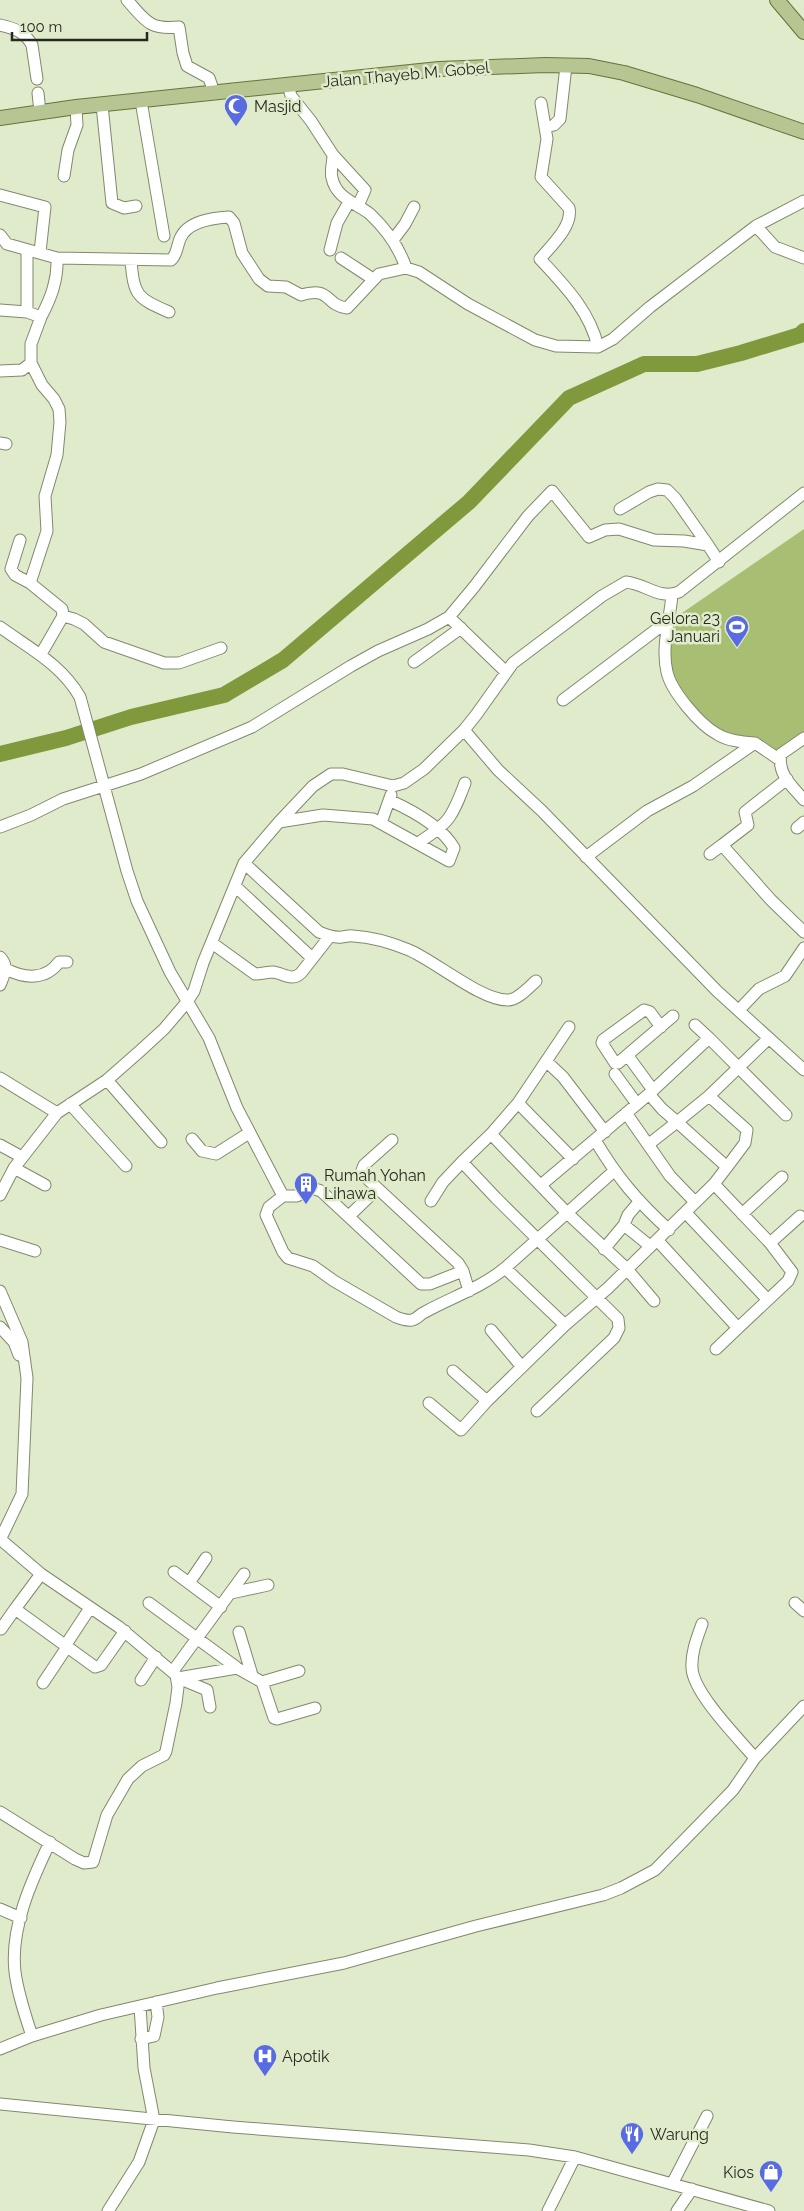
<svg xmlns="http://www.w3.org/2000/svg" width="804" height="2211" viewBox="0 0 804 2211" font-family="Raleway,sans-serif">
	<style>
		.green { fill: #a7be73 }
		.lines { fill: none; stroke-linecap: round; stroke-linejoin: round }
		.river { stroke: #7f993c; stroke-width: 16 }
		.minor-casing { stroke: #80896d; stroke-width: 13 }
		.major-casing { stroke: #647539; stroke-width: 16 }
		.minor { stroke: #fff; stroke-width: 11 }
		.major { stroke: #b6c591; stroke-width: 14 }
		.labels { text-anchor: middle; stroke-width: 5; stroke-linejoin: round; paint-order: stroke }
		.street-label { font-size: 16px; fill: #262a1e; stroke: #e0ebcc }
		.poi-label { font-size: 16px; fill: #262a1e; stroke: #e0ebcc; text-anchor: start }
	</style>
	<rect width="100%" height="100%" fill="#e0ebcc"/>
	<path class="green" d="M804,529V732L780,751L724,739L677,688L669,661L670,636L682,613Z"/>
	<g class="lines">
		<path class="river" d="M0,754L66,738L131,717L224,695L283,660L469,502L569,398L644,364H697L741,353L800,335L804,331"/>
		<g class="minor-casing">
			<path id="minor" d="M127,0C146,21 149,30 179,27L183,53L187,66L209,78L214,92
				M0,25C14,28 25,32 32,45L37,79
				M288,84L291,96L311,121L333,155L365,190L358,206
				M38,93L40,112
				M141,101L164,236
				M541,103L547,139L541,177L569,208C573,226 551,246 540,259C564,285 590,311 598,347
				M102,105L112,203L124,208L136,206
				M545,127L554,125L560,119L566,66
				M333,155C333,163 330,171 332,178C336,198 356,203 370,214C386,229 399,247 406,268L419,272L468,304L535,340L556,346L598,347L613,339L650,307L756,226
				M64,176L68,150L77,125L76,107
				M0,195L45,207L40,252
				M804,201L756,226L775,247L804,258
				M0,235L7,244L57,258L171,260C177,255 177,246 180,239C187,221 212,218 229,217L234,223L242,253L259,279L268,286L286,287L301,295C332,286 324,305 347,308L379,274L406,268
				M393,240L405,224L414,207
				M330,250L337,223L349,202
				M341,258L373,279
				M131,261C134,296 137,298 169,312
				M0,310L27,312L41,317L31,344V363L42,385L54,399L59,409L60,422L57,455L45,496L47,531L30,583L62,609L63,616L41,654
				M27,312V250
				M41,317C51,298 58,280 57,258
				M0,371L22,370L31,363
				M0,443L6,444
				M620,509L649,492L658,489L667,490L675,498L708,545
				M20,540L11,569L15,575L30,583
				M672,595C670,619 661,647 667,672C671,691 700,725 717,734C728,741 742,742 755,743
				M63,616L74,619L84,624L104,642L164,663H179L221,648
				M449,617L506,672
				M0,627C30,649 61,664 80,697L127,871L137,901L170,972L209,1038L237,1108L283,1196H297L312,1188L321,1191L421,1284H430L463,1271L469,1291
				M414,662L461,628
				M563,700L669,620
				M464,730L498,770L542,811L717,991L804,1070
				M804,738L781,754C777,774 792,786 804,800
				M787,779L745,812L748,825L722,845L771,900L804,932
				M279,822L323,815L373,819L449,861L454,848C442,827 413,811 391,801
				M381,823L391,795
				M0,827L31,815L63,799L141,774L252,727L351,666L378,651L428,629L449,617L474,587L528,516L552,491L589,537L605,530L619,529L654,540L684,541L708,545L719,562
				M797,828L804,822
				M418,843C449,823 452,818 465,783
				M710,854L722,845
				M586,857L647,811L693,786L755,743L780,760
				M244,863L319,932C326,935 334,938 342,937C345,937 349,935 353,936C372,937 392,943 409,950C435,961 482,1001 508,1000C518,1000 529,987 536,981
				M235,886L312,958
				M212,943L255,974C261,974 267,972 273,972C283,973 292,982 301,973L330,936
				M0,957C9,966 4,975 0,985
				M6,969C25,979 46,980 59,962H67
				M739,1010L759,989L785,976L804,948
				M695,1025L709,1038
				M661,1027L650,1012L644,1010L603,1040L602,1043L615,1063H618L673,1016
				M628,1056L653,1090
				M546,1061L563,1077L605,1132
				M615,1074L637,1104
				M0,1078L57,1113
				M107,1080L161,1142
				M649,1094L709,1038L786,1115
				M709,1096L747,1130L745,1143L727,1167
				M518,1103L573,1159
				M70,1104L126,1166
				M626,1113L670,1176L695,1202
				M491,1134L567,1213L614,1171
				M192,1139L202,1151L216,1154L249,1133
				M392,1140L364,1165L361,1173L458,1263L463,1271
				M595,1140C617,1177 637,1201 669,1230
				M0,1145L22,1157
				M462,1162L491,1134L518,1103L569,1027
				M14,1168L45,1185
				M714,1184L770,1243L792,1272L788,1281L738,1328
				M541,1185L649,1094L662,1109L677,1122L649,1144
				M0,1195L14,1168L57,1113L107,1080L140,1051L164,1029L187,1002L194,991L203,963L244,863L279,822L313,786L331,774H343L393,786L404,783L424,769L464,730L476,715L513,663L602,596L626,582C646,584 659,600 679,592L804,493
				M283,1196L269,1207L266,1215L283,1252L288,1258L313,1266L334,1281L396,1317C401,1319 406,1321 412,1320C417,1319 420,1314 425,1312C452,1297 481,1288 505,1268L565,1325
				M431,1201L443,1182L462,1162L496,1198L618,1319L619,1328L614,1338L537,1411
				M686,1213L767,1299
				M742,1214L782,1177
				M349,1216L377,1189
				M624,1225L650,1246
				M0,1240L35,1251
				M657,1240L738,1328L716,1349
				M770,1243L800,1216
				M604,1249L624,1225L628,1215L639,1202
				M505,1268L567,1213L626,1268L654,1301
				M0,1291L22,1342L27,1378L22,1494L0,1540
				M0,1327L14,1342L19,1355
				M491,1330L522,1367
				M453,1371L487,1401
				M429,1403L461,1430L487,1401L565,1325L608,1288L714,1184L727,1167L677,1122L709,1096L769,1038
				M174,1572L221,1607
				M41,1574L15,1609L95,1667L101,1665L125,1631
				M189,1583L206,1558
				M231,1593L268,1585
				M149,1603L236,1667
				M795,1603L804,1611
				M702,1624C697,1638 691,1653 692,1668C693,1693 739,1739 755,1758
				M1,1629L15,1609
				M239,1632L252,1675
				M65,1646L90,1608
				M173,1671L244,1574
				M178,1678L237,1668L262,1682L274,1718L277,1719L315,1708
				M178,1678L207,1690L210,1707
				M141,1680L156,1657
				M262,1682L299,1671
				M43,1683L67,1647
				M0,1812L75,1859L84,1863L93,1862L107,1815L128,1779L142,1766L164,1755L166,1751L176,1703L178,1687L176,1675L119,1627L41,1574L0,1539
				M0,1909L21,1918
				M32,2036C25,2015 18,1994 15,1972C10,1928 31,1882 50,1842
				M141,2039L154,2036L158,2017L156,2002
				M0,2049L32,2036L101,2015L217,1988L344,1963L476,1926L603,1895L621,1888L655,1870L733,1790L755,1758L804,1706
				M0,2104L233,2127L529,2150L575,2157L769,2211
				M672,2184L707,2116
				M108,2211L139,2162L154,2120L144,2068L140,2006
				M548,2211L575,2157
				M677,2211L692,2189"/>
		</g>
		<g class="major-casing">
			<path id="major" d="M777,0L804,32
				M0,118L76,107L439,69L545,65L589,66L624,73L697,95L804,132"/>
		</g>
		<use href="#minor" class="minor"/>
		<use href="#major" class="major"/>
	</g>
	<defs>
		<g id="mosque-pin" transform="scale(1.25)"><path d="M0 17L-7.5 6A9.5 9.5 0 1 1 7.5 6Z" fill="#596be1" stroke="#e0ebcc"/><path d="M3.5-4.9A6 6 0 1 0 3.5 4.9A5 5 0 1 1 3.5-4.9Z" fill="#fff"/></g>
		<g id="stadium-pin" transform="scale(1.25)"><path d="M0 17L-7.5 6A9.5 9.5 0 1 1 7.5 6Z" fill="#596be1" stroke="#e0ebcc"/><path d="M0-5a6.5 5 0 1 0 0 10a6.5 5 0 1 0 0-10ZM-3.5-1.8h7v3.6h-7Z" fill="#fff"/></g>
		<g id="building-pin" transform="scale(1.25)"><path d="M0 17L-7.5 6A9.5 9.5 0 1 1 7.5 6Z" fill="#596be1" stroke="#e0ebcc"/><path d="M-4-6H4V6H1V3H-1V6H-4ZM-2.5-4.3h1.7v1.8h-1.7ZM.8-4.3h1.7v1.8H.8ZM-2.5-1h1.7V.8h-1.7ZM.8-1h1.7V.8H.8Z" fill="#fff"/></g>
		<g id="hospital-pin" transform="scale(1.25)"><path d="M0 17L-7.5 6A9.5 9.5 0 1 1 7.5 6Z" fill="#596be1" stroke="#e0ebcc"/><path d="M-5-5h3v3.5h4V-5h3V5h-3V1.5h-4V5h-3Z" fill="#fff"/></g>
		<g id="restaurant-pin" transform="scale(1.25)"><path d="M0 17L-7.5 6A9.5 9.5 0 1 1 7.5 6Z" fill="#596be1" stroke="#e0ebcc"/><path d="M-5-6h1v4h1v-4h1v4h1v-4h1v5L-1.5 .5V6h-2V.5L-5-1ZM5-6V6H3V1.5H1.5Q1.5-4 5-6Z" fill="#fff"/></g>
		<g id="shop-pin" transform="scale(1.25)"><path d="M0 17L-7.5 6A9.5 9.5 0 1 1 7.5 6Z" fill="#596be1" stroke="#e0ebcc"/><path d="M-5-2.5h2.3a2.7 3.5 0 0 1 5.4 0H5L5.5 6h-11ZM-1.5-2.5h3a1.5 2.3 0 0 0-3 0Z" fill="#fff"/></g>
	</defs>
	<g fill-rule="evenodd">
		<use href="#mosque-pin" x="236" y="106"/>
		<use href="#stadium-pin" x="737" y="627"/>
		<use href="#building-pin" x="306" y="1184"/>
		<use href="#hospital-pin" x="265" y="2056"/>
		<use href="#restaurant-pin" x="632" y="2134"/>
		<use href="#shop-pin" x="771" y="2172"/>
	</g>
	<g class="labels">
		<g class="street-label">
			<text transform="translate(406 74) rotate(-5)" y="6">Jalan Thayeb M. Gobel</text>
		</g>
		<g class="poi-label">
			<text x="254" y="112">Masjid</text>
			<text x="720" y="624" text-anchor="end">Gelora 23<tspan x="720" dy="18">Januari</tspan></text>
			<text x="324" y="1181">Rumah Yohan<tspan x="324" dy="18">Lihawa</tspan></text>
			<text x="282" y="2062">Apotik</text>
			<text x="650" y="2140">Warung</text>
			<text x="754" y="2178" text-anchor="end">Kios</text>
		</g>
	</g>
	<path d="M12 32v8h135v-8" fill="none" stroke="#262a1e" stroke-width="2.5"/>
	<text x="20" y="32" font-size="15" fill="#262a1e" stroke="#e0ebcc" stroke-width="4" paint-order="stroke">100 m</text>
</svg>
